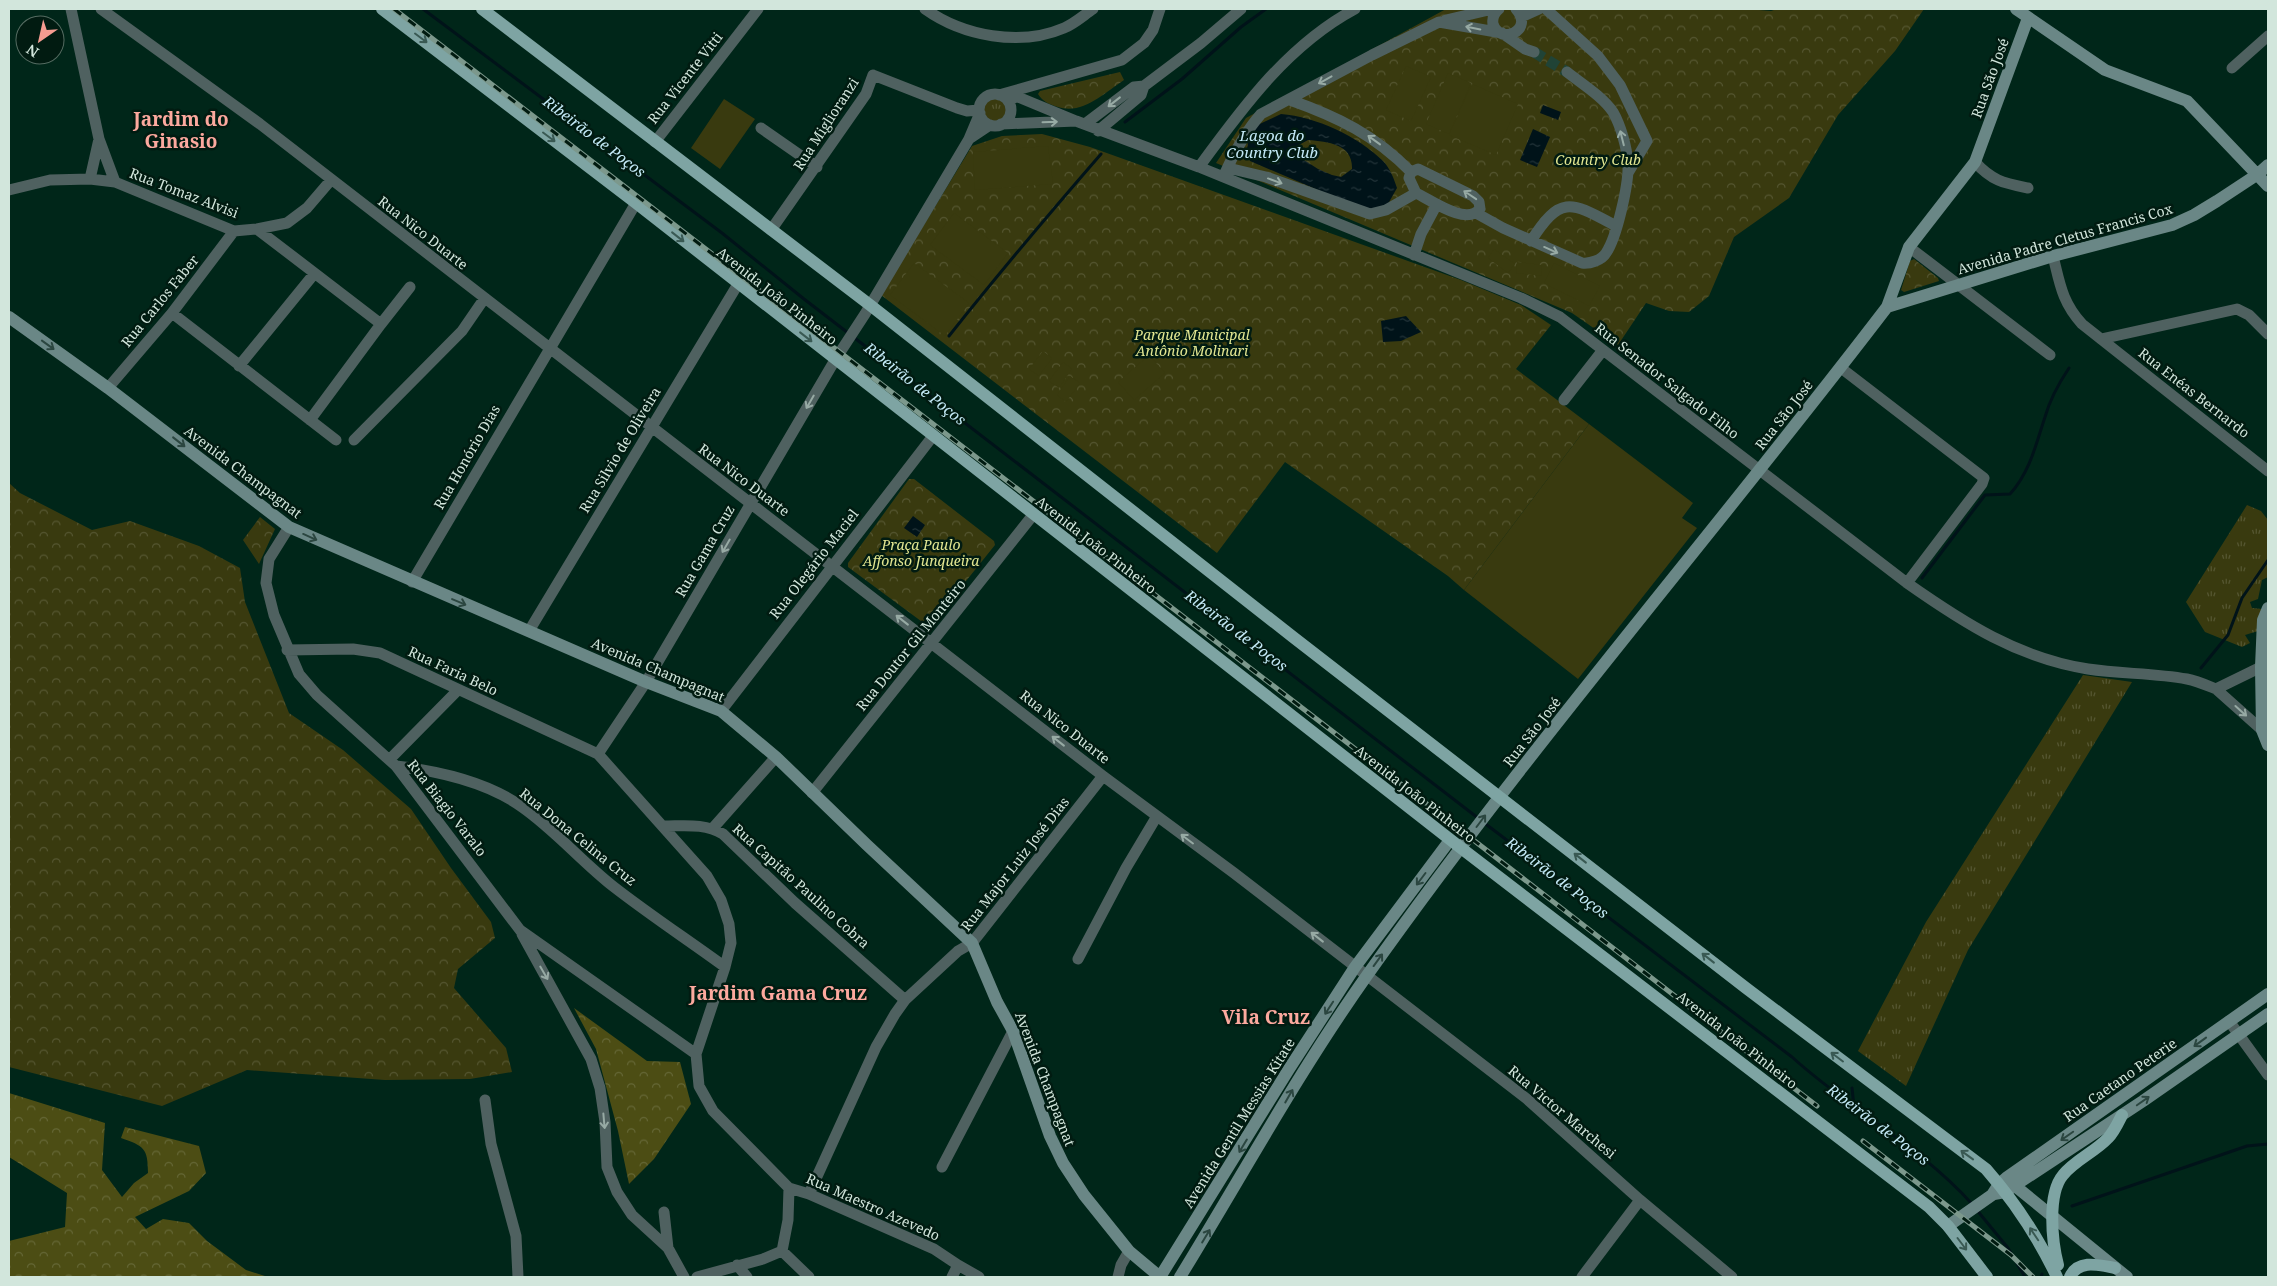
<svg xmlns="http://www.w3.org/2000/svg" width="2277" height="1286" viewBox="0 0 2277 1286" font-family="'Noto Serif',serif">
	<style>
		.grass { fill: url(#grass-tufts) }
		.forest { fill: url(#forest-crowns) }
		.park { fill: url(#park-crowns) }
		.garden { fill: #393a0f }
		.water { fill: url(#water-ripples); fill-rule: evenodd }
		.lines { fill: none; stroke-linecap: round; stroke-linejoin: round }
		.stream { stroke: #001319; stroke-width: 3 }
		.street-tunnel { stroke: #204336; stroke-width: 11; stroke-dasharray: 11 5.5; stroke-linecap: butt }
		.street { stroke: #4f6160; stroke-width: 11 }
		.secondary { stroke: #6a8786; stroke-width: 12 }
		.primary { stroke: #7ea4a3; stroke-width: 12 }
		.rail-casing { stroke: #7c988c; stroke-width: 5 }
		.rail { stroke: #011b11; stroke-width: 3; stroke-dasharray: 9; stroke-linecap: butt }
		.oneway { stroke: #97aaa4 }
		.oneway2 { stroke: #395953 }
		.oneway3 { stroke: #2b4640 }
		.labels { text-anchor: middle; stroke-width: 5; stroke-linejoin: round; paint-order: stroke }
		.street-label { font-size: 14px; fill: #d2e6dc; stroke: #011b11 }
		.park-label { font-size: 14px; font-style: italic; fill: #e2e691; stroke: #011b11 }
		.water-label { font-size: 15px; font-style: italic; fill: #c3e9f6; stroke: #011b11 }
		.district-label { font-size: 19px; font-weight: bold; fill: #fca99e; stroke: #011b11 }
	</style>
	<defs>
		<pattern id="grass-tufts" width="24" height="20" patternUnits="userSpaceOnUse" patternTransform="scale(1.25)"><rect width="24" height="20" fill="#393a0f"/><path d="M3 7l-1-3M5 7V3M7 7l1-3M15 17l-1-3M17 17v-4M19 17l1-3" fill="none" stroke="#555631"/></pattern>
		<pattern id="forest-crowns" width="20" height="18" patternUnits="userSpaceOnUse" patternTransform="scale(1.25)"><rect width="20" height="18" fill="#4c4d14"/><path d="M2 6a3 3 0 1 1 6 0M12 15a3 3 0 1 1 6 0" fill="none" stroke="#656736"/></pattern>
		<pattern id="park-crowns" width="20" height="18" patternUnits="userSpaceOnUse" patternTransform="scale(1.25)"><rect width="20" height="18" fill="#393a0f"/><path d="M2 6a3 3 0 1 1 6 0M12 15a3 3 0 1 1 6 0" fill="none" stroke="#555631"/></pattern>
		<pattern id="water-ripples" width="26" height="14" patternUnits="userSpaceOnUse" patternTransform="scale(1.25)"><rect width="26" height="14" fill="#001319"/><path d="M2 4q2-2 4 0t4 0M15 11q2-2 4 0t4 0" fill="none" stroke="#24353a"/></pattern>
	</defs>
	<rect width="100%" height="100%" fill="#002619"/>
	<path class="grass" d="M984 110a11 11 0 1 1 22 0a11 11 0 1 1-22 0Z
		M2247,505L2261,511L2268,520V577L2262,580L2258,599L2250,602L2252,608L2262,609L2258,631L2245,635L2250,643L2242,647L2205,632L2186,602Z
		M2083,675L2132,682L1968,950L1906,1086L1858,1051L1926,922Z"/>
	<path class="forest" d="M574,1008L647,1061L680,1062L691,1104L654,1159L629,1184L618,1131L596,1049Z
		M9,1093L105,1123L102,1170L122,1197L134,1183L148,1173C148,1148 144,1146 121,1138L125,1127L199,1146L206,1173L189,1191L135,1217L146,1229L163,1219L189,1223L207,1241L246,1270L268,1277H9V1241L65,1227L67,1193L9,1157Z"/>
	<path class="park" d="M1446,9H1747L1771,11L1777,9H1924L1895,51L1838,115L1789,198L1734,237L1709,296L1689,312L1669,311L1646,303L1618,345L1572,313L1216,163L1246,118Z
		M1120,72L1124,80C1104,93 1083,115 1058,107C1049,104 1043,102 1038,94L1040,91Z
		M1042,134L1090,147L1461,280L1521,305L1551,325L1516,369L1589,424L1464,590L1448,576L1285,462L1217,553L881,295L972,146L1002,136Z
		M1914,259L1938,278L1939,281L1904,292L1901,290L1910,261Z
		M909,479H914L994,541L995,545L929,627L848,567V563Z
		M9,483L20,493L92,530L130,521L199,546L240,568L245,602L289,713L343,750L411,809L451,868L491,922L495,938L458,969L454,988L506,1048L512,1072L470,1079L385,1080L247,1070L162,1106L9,1067Z
		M260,517L275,529L259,564L243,540Z"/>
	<path class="garden" d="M1406,66L1431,77L1411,121L1386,110Z
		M1448,73L1471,83L1449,134L1426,124Z
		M1472,84L1518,104L1496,155L1449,135Z
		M724,99L755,119L720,169L691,148Z
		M1048,146L1053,184L975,190L973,152Z
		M954,213L1008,253L984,285L930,245Z
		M1494,249L1515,264L1508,273L1488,258Z
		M1517,262L1542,265L1541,276L1516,273Z
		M914,263L969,303L945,336L890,295Z
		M1554,263L1600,286L1589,306L1544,283Z
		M1043,351L1052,358L1039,376L1029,369Z
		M1149,355L1165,373L1134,400L1118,382Z
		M1063,362L1072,369L1059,388L1049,381Z
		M1070,376L1080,383L1066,402L1057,395Z
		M1589,424L1693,503L1682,518L1697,528L1578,679L1464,590Z"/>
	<path class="water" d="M1543,105L1561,112L1558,120L1540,113Z
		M1281,114C1316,117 1358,136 1383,161C1390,168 1394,179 1397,188L1388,204L1367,211L1250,161L1247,149L1251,128ZM1308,140C1329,142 1353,144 1352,169L1341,177L1332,175L1318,169L1301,158L1297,146Z
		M1533,129L1550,137L1537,167L1520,160Z
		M1406,316L1421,332L1401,341L1383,342L1381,321Z
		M913,516L925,525L917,537L904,528Z"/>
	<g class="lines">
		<path class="stream" d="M423,9L722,233L804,299L1478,818
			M1125,122L1182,79L1241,27L1266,9
			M949,336C998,274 1049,214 1101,154
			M1922,578L1985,495L2010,494C2030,472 2036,444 2045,417C2050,399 2059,383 2069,368
			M2201,668L2228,635L2242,598L2268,560
			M1483,822L1792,1057C1849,1109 1920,1146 1972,1204
			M1852,1088L1854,1107
			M2072,1206L2247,1146L2268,1144
			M1976,1209L2008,1248L2025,1277
			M2041,1277L2042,1274"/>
		<path class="street-tunnel" d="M1534,52L1567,72"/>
		<path class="street" d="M71,9L99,139
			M101,9L260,124L1103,776L1234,873L1527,1099L1640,1200L1732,1277
			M925,9C963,36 1020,47 1064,28C1074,24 1084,15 1093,9
			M1499,9C1494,13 1492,18 1493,24C1500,46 1535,30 1516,9
			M1546,9L1598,56L1620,85L1647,141L1628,173
			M1521,17L1539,9
			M1446,20L1493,9
			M2232,68L2268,36
			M1144,86L1201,43L1241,9
			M979 110a16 16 0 1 1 32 0a16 16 0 1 1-32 0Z
			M999,95L1122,60L1144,43L1153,30L1160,9
			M1290,100C1338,117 1375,135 1411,172
			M980,113L969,139L990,125
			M1076,121L1199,167L1521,298L1560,317L1907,583C1964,623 2018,658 2088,669C2121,674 2154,673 2187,679C2197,681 2206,685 2216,689
			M1001,124L1076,121L1018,97L1007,99
			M1085,124L1134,87L1144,86L1141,95L1098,131
			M761,128L817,167
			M655,142L758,9
			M1975,162C1992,181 2004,183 2028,188
			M1199,167C1243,107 1288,45 1355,9
			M1228,168L1266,177L1370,214L1386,210L1416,193C1431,200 1466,226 1480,209L1479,202L1473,196L1418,169L1411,172L1409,178L1416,193
			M1225,173C1235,151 1245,132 1261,114L1372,55L1439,22L1502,33L1525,49L1534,52
			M90,179L99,139L115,182
			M9,190L50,180L90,179L115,182L234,231L257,229L287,223L307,208L331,180
			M1476,213L1503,228L1582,263C1590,264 1602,260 1606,253C1617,237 1629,183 1628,164C1627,148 1621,126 1613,112C1602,96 1582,84 1567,72
			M257,229L381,324L410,287
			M771,230L866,94L873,75L957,108L967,111L979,110
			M1531,241C1561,194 1571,202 1616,226
			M1909,247L2050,355
			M1414,255L1421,234L1437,204
			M2053,256C2060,284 2062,302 2082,324L2268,471
			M172,313L336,440
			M2101,339L2237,309L2249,315L2268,334
			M239,366L314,274
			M1841,368L1984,478L1982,484L1907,583
			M108,388L172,313L234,231
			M1564,400L1603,350
			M310,420L381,324
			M354,440L462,331L484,299
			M289,527L269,559L266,583L274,615L299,674L317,695L396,766L520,930L696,1054
			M412,582L636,203
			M529,631L738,284
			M287,650L353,649L380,653L598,754L707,876L721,900L729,924L731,943L725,967L696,1054L699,1086L713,1111L789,1188L788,1220L782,1251L763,1259L697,1277
			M2261,667L2216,689L2262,730
			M721,711L933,436
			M598,754L646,682L835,360L865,314L969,139
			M390,759L458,690
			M396,766C438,771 486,781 522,807C555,830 582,862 614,887C650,915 688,940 725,967
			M812,793L1033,515
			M664,826C684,826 705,823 723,834L795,903L905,1000
			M713,828L776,757
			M522,934L591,1059L600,1088L605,1122L607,1167L617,1192L632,1215L668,1248L684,1277
			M1078,959L1126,868L1157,816
			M2229,1021L2268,1075
			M485,1100L491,1144L516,1236L518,1277
			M942,1167L1013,1031
			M789,1188L809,1194L934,1249L958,1265L952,1277
			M809,1194L876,1047L895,1014L905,1000L958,951L972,943L1103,776
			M664,1212L668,1248
			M782,1251L809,1277
			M737,1265L747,1277
			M958,1265L979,1277
			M1118,1277L1121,1265L1129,1251
			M1582,1277L1640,1200"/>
		<path class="secondary" d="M2016,9L2105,70L2187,101L2268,186
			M1887,307L2053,256L2172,225L2194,215L2217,201L2258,174L2268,165
			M9,317L108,388L289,527L646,682L721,711L776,757L867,845L972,943L997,1002L1013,1031L1050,1136L1063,1163L1084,1195L1129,1251L1160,1277
			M2268,608L2263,620L2261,667L2262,730L2268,745
			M2009,1181L2127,1277
			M1994,1194L2005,1192L2143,1101L2268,1014
			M1948,1226L1992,1195L1999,1184L2006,1178L2268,994
			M1160,1277L1289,1069L1355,967L1450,840
			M1180,1277C1242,1176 1299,1071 1368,974C1531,744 1716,531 1887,307L1909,247L1975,162L2028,18"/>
		<path class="primary" d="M382,9L636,203L1461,848L1929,1207L1948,1226L1987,1277
			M482,9L870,305L1293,637L1746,988L1986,1169C2015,1202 2039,1239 2057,1277
			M2058,1265C2052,1242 2047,1194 2063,1175C2075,1160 2095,1152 2108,1138C2114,1132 2118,1123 2122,1115
			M2070,1277C2078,1259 2099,1265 2115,1268"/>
		<g class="rail-casing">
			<path id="rail" d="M394,9L1358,751
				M1401,784L1817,1106
				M1863,1141L2011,1255L2033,1277"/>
		</g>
		<use href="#rail" class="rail"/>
	</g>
	<defs><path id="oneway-shaft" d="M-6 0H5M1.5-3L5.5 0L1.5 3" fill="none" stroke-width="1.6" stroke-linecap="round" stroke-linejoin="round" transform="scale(1.25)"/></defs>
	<g class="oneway">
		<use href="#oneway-shaft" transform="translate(1473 28) rotate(-169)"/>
		<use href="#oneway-shaft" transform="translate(1325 80) rotate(151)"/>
		<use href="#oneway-shaft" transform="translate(1114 102) rotate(142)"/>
		<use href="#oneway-shaft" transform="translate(1050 122) rotate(-2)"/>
		<use href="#oneway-shaft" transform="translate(1622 138) rotate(-104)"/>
		<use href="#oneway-shaft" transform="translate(1374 140) rotate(-144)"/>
		<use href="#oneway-shaft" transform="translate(1275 181) rotate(20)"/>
		<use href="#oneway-shaft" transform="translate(1470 195) rotate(-146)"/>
		<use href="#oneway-shaft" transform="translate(1551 250) rotate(24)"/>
		<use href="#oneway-shaft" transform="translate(810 402) rotate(120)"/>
		<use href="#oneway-shaft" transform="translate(726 546) rotate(120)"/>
		<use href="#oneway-shaft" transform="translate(902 620) rotate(-142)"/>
		<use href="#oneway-shaft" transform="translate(2241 711) rotate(42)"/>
		<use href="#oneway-shaft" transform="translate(1058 741) rotate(-142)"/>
		<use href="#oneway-shaft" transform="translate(1187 839) rotate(-143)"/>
		<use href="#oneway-shaft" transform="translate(1317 937) rotate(-142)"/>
		<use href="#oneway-shaft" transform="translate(544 973) rotate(60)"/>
		<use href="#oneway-shaft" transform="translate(604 1121) rotate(85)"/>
	</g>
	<g class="oneway2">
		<use href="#oneway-shaft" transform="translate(421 38) rotate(37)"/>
		<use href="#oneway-shaft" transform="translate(549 137) rotate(37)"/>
		<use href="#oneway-shaft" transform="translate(678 237) rotate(38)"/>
		<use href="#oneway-shaft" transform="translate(806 337) rotate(38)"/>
		<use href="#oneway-shaft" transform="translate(1580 858) rotate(-142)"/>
		<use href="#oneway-shaft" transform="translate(1708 958) rotate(-142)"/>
		<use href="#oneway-shaft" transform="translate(1837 1057) rotate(-143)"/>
		<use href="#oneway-shaft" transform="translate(1967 1155) rotate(-144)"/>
		<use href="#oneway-shaft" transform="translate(2034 1234) rotate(-124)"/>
		<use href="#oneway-shaft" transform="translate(1962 1244) rotate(53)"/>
	</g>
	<g class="oneway3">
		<use href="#oneway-shaft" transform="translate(48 345) rotate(36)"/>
		<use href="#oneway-shaft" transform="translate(179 442) rotate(38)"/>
		<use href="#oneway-shaft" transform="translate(310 537) rotate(24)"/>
		<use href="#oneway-shaft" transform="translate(459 602) rotate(23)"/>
		<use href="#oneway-shaft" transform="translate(1481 821) rotate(-53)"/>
		<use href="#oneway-shaft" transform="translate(1421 879) rotate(127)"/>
		<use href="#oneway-shaft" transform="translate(1378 960) rotate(-54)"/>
		<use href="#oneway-shaft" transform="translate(1329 1008) rotate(123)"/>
		<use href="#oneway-shaft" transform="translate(2200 1042) rotate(144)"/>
		<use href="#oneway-shaft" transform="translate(1289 1096) rotate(-60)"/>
		<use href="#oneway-shaft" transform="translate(2143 1101) rotate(-35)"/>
		<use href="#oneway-shaft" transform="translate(2067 1136) rotate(145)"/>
		<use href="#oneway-shaft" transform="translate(1243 1146) rotate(121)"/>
		<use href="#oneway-shaft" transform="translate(1206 1236) rotate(-59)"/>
	</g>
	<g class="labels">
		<g class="street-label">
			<text transform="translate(685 78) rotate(-52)" y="5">Rua Vicente Vitti</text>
			<text transform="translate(1990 78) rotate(-70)" y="5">Rua São José</text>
			<text transform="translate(826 124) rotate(-57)" y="5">Rua Miglioranzi</text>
			<text transform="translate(184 193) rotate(21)" y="5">Rua Tomaz Alvisi</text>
			<text transform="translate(423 233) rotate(38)" y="5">Rua Nico Duarte</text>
			<text transform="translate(2065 239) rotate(-16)" y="5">Avenida Padre Cletus Francis Cox</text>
			<text transform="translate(777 296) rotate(38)" y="5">Avenida João Pinheiro</text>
			<text transform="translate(160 301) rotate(-51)" y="5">Rua Carlos Faber</text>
			<text transform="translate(1667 381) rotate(38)" y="5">Rua Senador Salgado Filho</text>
			<text transform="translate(2194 393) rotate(38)" y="5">Rua Enéas Bernardo</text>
			<text transform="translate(1784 415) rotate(-52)" y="5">Rua São José</text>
			<text transform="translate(620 450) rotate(-59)" y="5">Rua Silvio de Oliveira</text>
			<text transform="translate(467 457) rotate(-60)" y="5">Rua Honório Dias</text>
			<text transform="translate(243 472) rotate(37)" y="5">Avenida Champagnat</text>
			<text transform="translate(744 480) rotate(37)" y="5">Rua Nico Duarte</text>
			<text transform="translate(1096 545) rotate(38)" y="5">Avenida João Pinheiro</text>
			<text transform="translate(705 551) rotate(-60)" y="5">Rua Gama Cruz</text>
			<text transform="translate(814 564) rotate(-52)" y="5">Rua Olegário Maciel</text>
			<text transform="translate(911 645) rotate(-51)" y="5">Rua Doutor Gil Monteiro</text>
			<text transform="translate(658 670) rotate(23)" y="5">Avenida Champagnat</text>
			<text transform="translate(453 671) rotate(25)" y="5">Rua Faria Belo</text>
			<text transform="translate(1065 727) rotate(38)" y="5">Rua Nico Duarte</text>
			<text transform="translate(1532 732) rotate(-52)" y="5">Rua São José</text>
			<text transform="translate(1415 794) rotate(38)" y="5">Avenida João Pinheiro</text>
			<text transform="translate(447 808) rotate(52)" y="5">Rua Biagio Varalo</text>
			<text transform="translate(578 837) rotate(39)" y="5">Rua Dona Celina Cruz</text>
			<text transform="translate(1015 864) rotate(-52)" y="5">Rua Major Luiz José Dias</text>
			<text transform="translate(801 886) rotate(42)" y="5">Rua Capitão Paulino Cobra</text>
			<text transform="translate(1737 1040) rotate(38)" y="5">Avenida João Pinheiro</text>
			<text transform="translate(1045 1079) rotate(69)" y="5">Avenida Champagnat</text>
			<text transform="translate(2120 1080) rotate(-35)" y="5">Rua Caetano Peterie</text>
			<text transform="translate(1562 1112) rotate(40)" y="5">Rua Victor Marchesi</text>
			<text transform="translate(1239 1123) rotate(-58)" y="5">Avenida Gentil Messias Kitate</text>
			<text transform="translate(873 1207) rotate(24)" y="5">Rua Maestro Azevedo</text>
		</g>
		<g class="park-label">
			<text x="1598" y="165">Country Club</text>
			<text x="1192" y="340">Parque Municipal<tspan x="1192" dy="16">Antônio Molinari</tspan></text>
			<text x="921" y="550">Praça Paulo<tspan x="921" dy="16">Affonso Junqueira</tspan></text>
		</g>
		<g class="water-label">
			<text x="1272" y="141">Lagoa do<tspan x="1272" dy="17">Country Club</tspan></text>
			<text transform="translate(594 137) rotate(37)" y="5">Ribeirão de Poços</text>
			<text transform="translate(915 384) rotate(38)" y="5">Ribeirão de Poços</text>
			<text transform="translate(1236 631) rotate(37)" y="5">Ribeirão de Poços</text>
			<text transform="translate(1557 878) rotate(37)" y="5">Ribeirão de Poços</text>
			<text transform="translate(1878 1125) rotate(37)" y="5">Ribeirão de Poços</text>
		</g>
		<g class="district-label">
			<text x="181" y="126">Jardim do<tspan x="181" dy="22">Ginasio</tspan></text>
			<text x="778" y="1000">Jardim Gama Cruz</text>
			<text x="1266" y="1024">Vila Cruz</text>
		</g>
	</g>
	<rect width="2277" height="1286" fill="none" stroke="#d2e6dc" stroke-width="20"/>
	<g transform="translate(40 40) rotate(214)"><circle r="24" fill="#011b11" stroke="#556c62"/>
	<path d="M0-4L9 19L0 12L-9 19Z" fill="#f59c91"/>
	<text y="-8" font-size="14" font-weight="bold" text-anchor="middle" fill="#d2e6dc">N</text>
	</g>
</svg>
